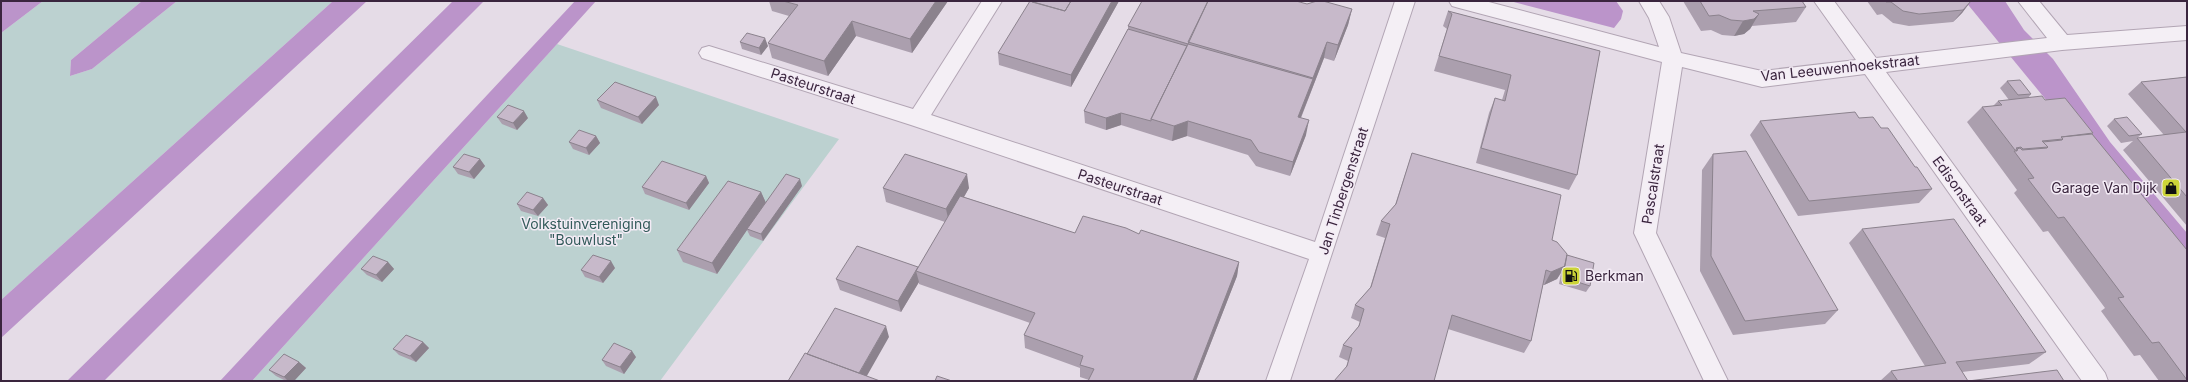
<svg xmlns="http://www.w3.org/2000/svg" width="2188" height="382" viewBox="0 0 2188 382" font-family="Inter,sans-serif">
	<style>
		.green { fill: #bcd1d0 }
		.water { fill: #bb94ca }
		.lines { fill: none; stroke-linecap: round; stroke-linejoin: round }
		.minor-casing { stroke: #b2a5b4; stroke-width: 2 }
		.minor { fill: #f4eff5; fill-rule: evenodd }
		.wall { fill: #ab9fae }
		.shaded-wall { fill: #8b828d }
		.building { fill: #c7b9ca; stroke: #8b828d }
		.labels { text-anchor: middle; stroke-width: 3; stroke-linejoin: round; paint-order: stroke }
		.street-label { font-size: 14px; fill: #3a253e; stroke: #f3ebf5 }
		.poi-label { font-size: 14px; fill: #3a253e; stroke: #f3ebf5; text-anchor: end }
		.park-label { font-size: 14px; fill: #325a5a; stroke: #f3ebf5 }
	</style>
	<rect width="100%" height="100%" fill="#e5dce7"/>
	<path class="green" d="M43,1H142L71,60L70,76L92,69L177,1H333L1,300V33Z
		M557,44L839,139L660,381H252Z"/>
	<path class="water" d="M1,1H43L1,33Z
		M142,1H177L92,69L70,76L71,60Z
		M333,1H367L1,338V300Z
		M453,1H484L104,381H67Z
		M575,1H596L252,381H220Z
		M1510,1H1616L1623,11L1621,19L1614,28Z
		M1965,1H2005L2024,30L2053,59L2110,142L2187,233V272Z"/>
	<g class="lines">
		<g class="minor-casing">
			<path id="minor" d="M982,1H1002L931,115L1315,242L1395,1H1415L1290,381H1266L1309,259L911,125L702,58L699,53L702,48L709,46L913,109Z
				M1449,1H1485L1659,47L1649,18L1639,1H1659L1669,17L1681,53L1762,71L1856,60L1814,1H1834L1876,58L2047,38L2018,1H2039L2067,35L2187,26V40L2062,50L1886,72L2105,373L2108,381H2082L1865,74L1762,87L1682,67L1656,233L1728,381H1704L1634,233L1662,62L1459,8L1452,6Z"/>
		</g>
		<use href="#minor" class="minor"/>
	</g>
	<path class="wall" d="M769,1H948L912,53L856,36L828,76L772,58L768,43L789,16L772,11Z
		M1119,1L1071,87L999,65L998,53L1032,2Z
		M1683,1H1802L1806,7L1796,22L1752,26L1750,29L1744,34L1734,36L1722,35L1711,30L1701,31Z
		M1867,1H1971L1962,13L1953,22L1909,26L1893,23L1882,14L1877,15Z
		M1307,4L1352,9L1348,25L1334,61L1324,58L1301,118L1306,135L1290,176L1256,166L1248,155L1187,136L1172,141L1121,125L1106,130L1085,123L1084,111L1128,29V26Z
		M1448,11L1600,51L1577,175L1569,190L1476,163L1489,113L1495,98L1502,100L1505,90L1434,71L1447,29L1443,26Z
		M740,42L768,46L761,55L742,49Z
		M2187,77V226L2123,150L2133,141L2121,143L2107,126L2114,119L2142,134L2137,138L2164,135L2128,94L2141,82Z
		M2007,81L2031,94L2028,98L2045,100L2093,133L2092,134L2187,250V381H2159L2140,355L2134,356L2101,311L2105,308L2048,231L2043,232L2014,193L2017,190L1967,122L1982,107L1993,106L1998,101L2009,100L2000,88Z
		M597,100L659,105L642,124L601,108Z
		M497,117L528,118L517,130L502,124Z
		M1859,118L1881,128L1915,167L1932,189L1919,203L1798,216L1750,135L1760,121Z
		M596,136L600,143L589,155L573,149L569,142Z
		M1412,153L1552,240L1567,255L1590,286L1586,292L1559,284L1561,273L1557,279L1544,285H1543L1531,341L1524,353L1448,329L1346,367L1348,361L1339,357L1343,345L1358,327L1360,322L1351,318L1355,305L1370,288L1385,238L1376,235L1381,221L1395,205Z
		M1713,154L1838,310L1825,324L1733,335L1700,271L1702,170Z
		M480,159L485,166L474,179L458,174L453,167Z
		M706,176L709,183L689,210L645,194L642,187Z
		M802,186L763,241L750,236L747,230L717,274L683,262L677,250L761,192L766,203Z
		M883,188H969L964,197L1075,233L1139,234L1239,262L1237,276L1196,381H1088L1089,380L1080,377V368L1025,348L1024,335L1030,323L919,284V282L901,312L840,290L836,279L918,268L945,222L886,202Z
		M543,198L548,205L538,216L521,211L517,204Z
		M1862,229L2046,352L2029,364L1962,372L1968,381H2064H1880L1891,371L1925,366L1849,243Z
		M388,262L394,269L382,282L367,275L361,269Z
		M615,268L603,283L585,277L581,270Z
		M423,342L429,348L416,362L399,355L393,349Z
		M636,357L624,374L606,366L602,360Z
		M299,362L306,368L294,381H286L276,376L269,370Z"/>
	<path class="shaded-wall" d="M936,1H948L912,53L910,39Z
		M1112,1H1119L1071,87V75Z
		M1971,1L1962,13L1953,22L1963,10Z
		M1352,9L1348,25L1334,61L1338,45Z
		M1759,14L1750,29L1744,34L1734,36L1743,21Z
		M852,21L856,36L828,76L824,61Z
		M765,38L768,46L761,55L759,48Z
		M1327,42L1324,58L1310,94L1313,78Z
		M1313,79L1310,94L1295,132L1298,117Z
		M656,97L659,105L642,124L638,117Z
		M524,111L528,118L517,130L513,123Z
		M1121,113V125L1106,130V118Z
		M1309,120L1306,135L1290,176L1293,162Z
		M1188,121L1187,136L1172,141L1174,126Z
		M596,136L600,143L589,155L586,148Z
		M480,159L485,166L474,179L469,172Z
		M967,174L969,188L949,223L946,209Z
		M706,176L709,183L689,210L686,203Z
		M800,179L802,186L763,241L761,234Z
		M761,192L766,203L747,229V230L717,274L712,263Z
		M543,198L548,205L538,216L533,210Z
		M611,261L615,268L603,283L599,277Z
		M388,262L394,269L382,282L376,275Z
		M1239,262L1237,276L1196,381H1193Z
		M1565,266L1557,279L1544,285L1551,272Z
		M916,271L919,282L901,312L898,301Z
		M886,326L889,337L864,381L858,375Z
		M423,342L429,348L416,362L410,356Z
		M632,351L636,357L624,374L620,367Z
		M299,362L306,368L294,381H288L284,377Z"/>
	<path class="building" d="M783,1H936L910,39L852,21L824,61L768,43L798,5Z
		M1030,1L1065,11L1071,1H1112L1071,75L998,53Z
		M1033,1H1071L1065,11L1032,2Z
		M1142,1H1208L1188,44L1128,26Z
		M1208,1H1296L1307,4L1317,1H1323L1352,9L1338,45L1327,42L1313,78L1188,42Z
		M1700,1H1802L1806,7L1753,11L1759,14L1754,19L1743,21L1731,20L1719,15L1709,16Z
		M1885,1H1971L1963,10L1919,14L1903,11L1891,2H1886Z
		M1448,11L1600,51L1577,175L1481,148L1495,98L1505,101L1511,75L1439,56L1452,14Z
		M1128,29L1187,46L1151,119V121L1121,113L1106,118L1084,111Z
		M747,33L765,38L759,48L740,42Z
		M1188,44L1313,79L1298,117L1309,120L1293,162L1259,152L1251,140L1188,121L1174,126L1151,119Z
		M2187,77V197L2137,138L2186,132L2141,82Z
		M2020,80L2031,94L2018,95L2007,81Z
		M615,82L656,97L638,117L597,100Z
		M2042,96L2045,100L2065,98L2093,133L2061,137L2063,139L2042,141L2048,147L2023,149L2021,147L2016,148L2018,150H2015L1982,107L2002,105L1998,101Z
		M508,105L524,111L513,123L497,117Z
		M1855,112L1859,118L1873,117L1881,128H1888L1915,167H1917L1932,189L1809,201L1760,121Z
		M2127,117L2142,134L2129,136L2114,119Z
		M579,130L596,136L586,148L569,142Z
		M2092,134L2187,250V380L2159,342L2152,343L2118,298L2124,297L2064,217L2058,218L2028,179L2034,178L2014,151H2017L2016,150H2018L2017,149L2020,148L2022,150L2047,148L2048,147L2043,142L2062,140L2063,139L2061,137Z
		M1746,151L1838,310L1745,321L1711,256L1713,154Z
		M1412,153L1561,195L1552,240L1557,242L1567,254L1565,266L1551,272L1546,270L1531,341L1452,315L1434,381H1334L1347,366L1352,348L1343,345L1359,326L1364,309L1355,305L1371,287L1390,224L1381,221L1396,204Z
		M464,154L480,159L469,172L453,167Z
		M905,154L967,174L946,209L883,188Z
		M662,161L706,176L686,203L642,187Z
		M786,174L800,179L761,234L747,229Z
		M728,181L761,192L712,263L677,250Z
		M527,192L543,198L533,210L517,204Z
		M960,196L1075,233L1083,216L1126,228L1139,234L1141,230L1239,262L1193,381H1088L1094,369L1080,365L1083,356L1024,335L1035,313L916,271Z
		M1954,219L2046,352L1956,362L1968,381L2057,370L2064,381H1898L1891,371L1946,363L1862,229Z
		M857,246L918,267L898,301L836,279Z
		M593,255L611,261L599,277L581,270Z
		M1567,255L1594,263L1590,286L1562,277Z
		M373,256L388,262L376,275L361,269Z
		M835,308L886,326L859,373L807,354Z
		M406,335L423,342L410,356L393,349Z
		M614,343L632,351L620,367L602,360Z
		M805,353L880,381H788Z
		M284,354L299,362L284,377L269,370Z
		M937,376L952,381H935Z"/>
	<defs>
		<g id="shop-square" transform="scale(1)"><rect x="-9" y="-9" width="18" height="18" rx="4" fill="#ccd438" stroke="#f3ebf5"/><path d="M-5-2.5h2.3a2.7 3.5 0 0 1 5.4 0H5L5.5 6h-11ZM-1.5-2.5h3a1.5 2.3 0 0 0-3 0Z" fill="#111"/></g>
		<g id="fuel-square" transform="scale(1)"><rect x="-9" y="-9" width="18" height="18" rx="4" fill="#ccd438" stroke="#f3ebf5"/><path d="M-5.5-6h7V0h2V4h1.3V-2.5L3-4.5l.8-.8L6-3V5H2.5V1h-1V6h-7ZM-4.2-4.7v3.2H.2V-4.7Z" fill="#111"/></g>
	</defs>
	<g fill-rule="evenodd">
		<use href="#shop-square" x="2171" y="188"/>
		<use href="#fuel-square" x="1571" y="276"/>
	</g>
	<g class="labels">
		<g class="street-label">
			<text transform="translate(1840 68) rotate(-6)" y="5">Van Leeuwenhoekstraat</text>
			<text transform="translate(813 86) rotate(18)" y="5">Pasteurstraat</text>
			<text transform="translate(1653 184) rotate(-81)" y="5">Pascalstraat</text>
			<text transform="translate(1120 187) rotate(18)" y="5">Pasteurstraat</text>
			<text transform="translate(1343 191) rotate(-72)" y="5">Jan Tinbergenstraat</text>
			<text transform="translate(1960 191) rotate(54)" y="5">Edisonstraat</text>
		</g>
		<g class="poi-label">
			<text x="2157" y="193">Garage Van Dijk</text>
			<text x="1585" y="281" text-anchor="start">Berkman</text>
		</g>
		<g class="park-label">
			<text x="586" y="229">Volkstuinvereniging<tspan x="586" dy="16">"Bouwlust"</tspan></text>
		</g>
	</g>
	<rect width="2188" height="382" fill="none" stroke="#3a253e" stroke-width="4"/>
</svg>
